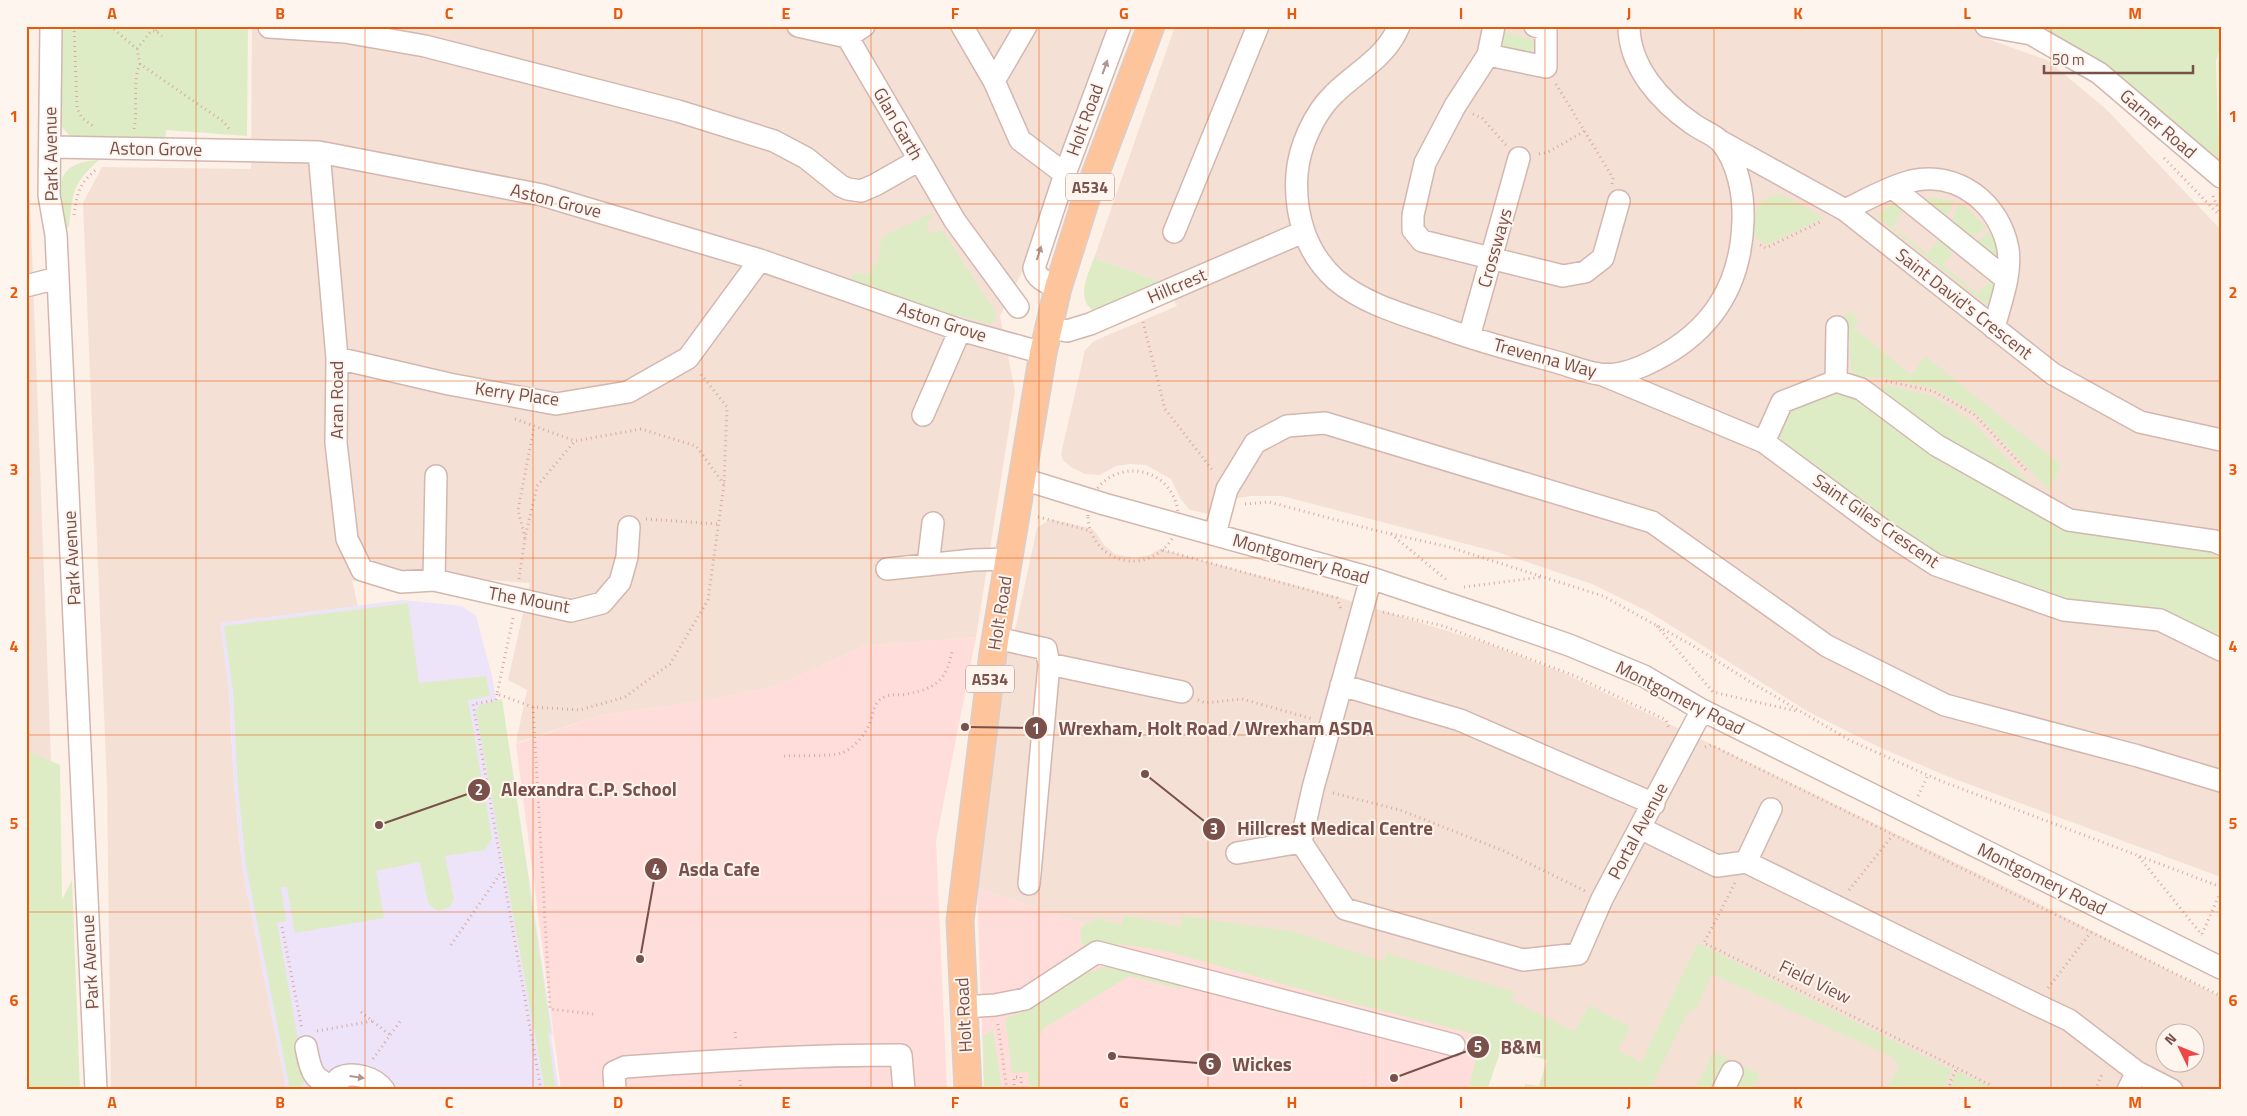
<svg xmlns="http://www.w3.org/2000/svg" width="2247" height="1116" viewBox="0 0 2247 1116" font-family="'Titillium Web',sans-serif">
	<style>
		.residential { fill: #f5e0d5; fill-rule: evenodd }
		.commercial { fill: #fedddb }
		.education { fill: #ede4fa }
		.green { fill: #ddecc4 }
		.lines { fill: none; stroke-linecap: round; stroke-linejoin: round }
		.minor-casing { stroke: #d3b7af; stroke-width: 24 }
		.major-casing { stroke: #d9cecc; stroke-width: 29 }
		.path { stroke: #daaaa0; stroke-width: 3; stroke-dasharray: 1 4; stroke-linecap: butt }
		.minor { stroke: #fff; stroke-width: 21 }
		.major { stroke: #fec59d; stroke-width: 26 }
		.oneway { fill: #af9692 }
		.grid { fill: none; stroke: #e8590c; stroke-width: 1; stroke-opacity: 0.55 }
		.labels { text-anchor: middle; stroke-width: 4; stroke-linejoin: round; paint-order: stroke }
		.shield { fill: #fff5ef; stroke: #a1827c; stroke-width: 1 }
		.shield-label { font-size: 16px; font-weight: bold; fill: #79504a }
		.street-label { font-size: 18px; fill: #79504a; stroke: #fff5ef }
		.leader { fill: none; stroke: #79504a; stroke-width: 2 }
		.callout-dot { fill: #79504a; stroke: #fff5ef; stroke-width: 2 }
		.mark-label { font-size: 15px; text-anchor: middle; font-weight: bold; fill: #fff }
		.callout-label { font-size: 19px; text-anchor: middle; font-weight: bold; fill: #79504a; stroke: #fff5ef; stroke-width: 4; stroke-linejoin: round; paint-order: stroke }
		.neatline { fill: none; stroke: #e8590c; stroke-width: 2 }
		.grid-label { font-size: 16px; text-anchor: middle; font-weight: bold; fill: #e8590c }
	</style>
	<rect width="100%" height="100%" fill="#fdf0e7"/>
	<path class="residential" d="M252,26H1116L1028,260L1000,316L1015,391L976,637L864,646L779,685L705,701L600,715L516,743L527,690L508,680L530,583L403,574L352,581L358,606L221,623L229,692L234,785L242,866L286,1088L282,1090H111L107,785L83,203L102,167L251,169Z
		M1175,26H1987L1985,38L2047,60L2106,109L2221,230V877L1944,775L1879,747L1807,711L1649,612L1592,584L1497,552L1282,496H1250L1231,499L1209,514L1190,510L1180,498L1171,479L1146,465L1130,464L1116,466L1100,475L1085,474L1071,467L1063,460L1061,454L1085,350L1094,341L1177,306L1166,284L1094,258Z
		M26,155L31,225L51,761L26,750Z
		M1051,519L1093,529L1105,546L1115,554L1135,558L1149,555L1160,549L1331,595L1483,642L1566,674L2010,889L2221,997V1090H1582L1590,1073L1499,1036L1108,932L977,888L1002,668L1016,626L1037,528ZM2164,1034H2194V1064H2164Z"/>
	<path class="commercial" d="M976,637L936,841L947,1090H561L516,744L600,715L705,701L779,685L864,646Z
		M977,888L1108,932L1499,1036L1484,1090H984Z"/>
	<path class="education" d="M403,600L462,606L476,616L492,676L505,749L509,748L553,1035L551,1036L559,1090H282L286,1088L242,866L234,785L229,692L220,623Z"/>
	<path class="green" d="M55,26H248L247,136L166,130L165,142L79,140L70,136L60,125Z
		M2048,26H2221V44L2216,61L2219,162L2049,33Z
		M1505,32L1531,39L1536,44L1535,48L1528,53L1501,46L1499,44L1502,33Z
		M99,160C72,184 73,192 69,227L63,230C59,193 50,162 99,160Z
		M1780,194L1824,218L1766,245L1754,236C1755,214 1755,197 1780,194Z
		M1933,197L1954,202L1945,221L1921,201Z
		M1891,203L1897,204L1903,209L1893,227L1927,254L1938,241L1942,240L1952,247V253L1943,265L1978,294L1990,281L1998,284L1992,302L1987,305L1877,217Z
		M1959,204L1968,209L1986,227L1970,240L1949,225Z
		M932,213L933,215L926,225L931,234L942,230L994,310L996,317L992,324L956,315L949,326L846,288L853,273L868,274L878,260L882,237Z
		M1989,232L1995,242L1999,260L1973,244Z
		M1094,258L1166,284L1094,311C1075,299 1088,275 1094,258Z
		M1851,312L1859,320L1854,328L1911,375L1925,356L2061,465L2049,490L1976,413L1933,388L1879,377H1857C1848,369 1851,351 1850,339L1843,333L1844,314Z
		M1836,381L2069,520L2221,544V650L2160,620L2064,610L1936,565L1764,442L1782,402Z
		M1891,386L1932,396L1973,422L2031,485L2041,492L2042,497L1997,475L1870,387Z
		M408,603L419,683L486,676L490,696L468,700L492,838L485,850L445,856L454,899L450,907L438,911L428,903L420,862L376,871L384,918L295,933L287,887H281L286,921L277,923L305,1079L301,1090H290L246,865L238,785L233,691L224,626Z
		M502,699L551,1032L548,1034L556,1090H545L476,711L480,705Z
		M26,750L60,765L62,900L72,880L80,1090H26Z
		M1124,915L1181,927L1183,916L1295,932L1384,962L1387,953L1514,992L1511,1000L1575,1032L1589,1005L1630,1027L1618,1050L1641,1063L1698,943L1952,1070L1947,1080L1946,1090H1886L1899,1067L1896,1061L1890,1056L1712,974L1695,1010L1687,1013L1650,1090H1524L1525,1084L1539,1086L1547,1060L1502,1047L1487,1090H1468L1482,1036L1343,1001L1173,953L1135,946L1111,944L1083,950L1080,934L1082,926L1088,923H1094L1095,918L1122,925Z
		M1103,967H1125L1182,981L1180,989L1129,976L1044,1028L1039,1037L1040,1090H1030L1028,1072L1012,1073L1005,1018L1020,1013L1079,976Z
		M993,1030L1002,1090H984L983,1036Z
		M1713,1052L1760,1074L1752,1090H1695Z
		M1957,1071L1989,1086L1987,1090H1952V1082Z"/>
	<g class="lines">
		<g class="minor-casing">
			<path id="minor" d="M51,26L49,195L56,235L96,1090
				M798,26L847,37L864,26
				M841,26L955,221L1018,307
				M962,26L994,81L1020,140L1065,174
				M1399,26C1386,58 1357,71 1334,94C1314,113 1299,147 1297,174C1294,214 1306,253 1336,280C1368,307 1413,317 1451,331C1485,343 1519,352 1553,361C1568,365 1584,372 1599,374C1618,377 1638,369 1655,360C1712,331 1741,286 1743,221C1744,195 1738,161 1720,141C1713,134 1701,130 1693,124C1661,102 1629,67 1629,26
				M1494,26L1488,55L1455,106L1425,163L1413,215V230L1422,241L1563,276L1585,272L1603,258L1619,201
				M1986,26L2031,34L2099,73L2221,177
				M269,27L345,32L425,46L678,111L774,141L806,158L841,186L848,189L861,191L875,185L919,160
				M1488,55L1546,67V29L1535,26
				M994,81L1026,26
				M1720,141L1845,210L2053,374L2140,422L2221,440
				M51,147L319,152L542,195L760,260L960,330L1043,353
				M319,152L337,358L336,443L347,539L362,570L401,582L434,580L571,611L602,603L620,582L627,557L629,527
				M1893,188L2006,279
				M1845,210C1866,200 1888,187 1911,181C1958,170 2000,204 2008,249C2012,274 2000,304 1994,328
				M1174,232L1258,26
				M26,286L57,278
				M1058,288C1048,283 1036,279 1034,268L1065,174L1120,26
				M1048,328L1067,331L1090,324L1303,232
				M1469,337L1519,158
				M337,358L449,384L556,404L628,392L688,358L760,260
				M1603,375L1764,442L1884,531L1936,565L2064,610L2160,620L2221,650
				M1836,381L1837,327
				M923,415L960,330
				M1764,442L1782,402L1836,381L1861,389L1936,445L2069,520L2214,541L2221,544
				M1023,479L1104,504L1371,578L1491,618L1569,645L1644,676L1702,710L2221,968
				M1215,534L1227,489L1255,443L1287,426L1325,423L1652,522L1827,646L1945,705L2138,756L2221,781
				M928,565L933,523
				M887,569L973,560L1009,559
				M434,580L436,476
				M996,638L1046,649L1049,664L1182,692
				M1341,685L1460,720L1654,804
				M1640,828L1717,866L1746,862L2035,1004L2069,1020L2137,1072L2172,1090
				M1301,842L1345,909L1523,960L1578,954L1602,899L1702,710
				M1237,853L1301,842L1313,788L1371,578
				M1746,862L1771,809
				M1029,884L1049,664
				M963,1007L995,1005L1025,999L1097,952L1454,1045
				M306,1047C310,1068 312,1083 336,1085
				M337,1090L339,1078C352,1071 375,1077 384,1090
				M615,1090L614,1072L625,1067C717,1060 809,1055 901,1055L904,1090
				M1723,1090L1732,1072
				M2128,1090L2137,1072"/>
		</g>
		<g class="major-casing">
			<path id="major" d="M968,1090L960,921L993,653L1043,353L1058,288L1087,196L1151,26"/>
		</g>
		<path class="path" d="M74,26L77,108L82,118L94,127
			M110,26L137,49L140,64L224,122L231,131
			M156,31L159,26
			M137,49L151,31H156L162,36
			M1556,84L1613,178L1612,184
			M1473,114L1482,118L1506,145
			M134,129C138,110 132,80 140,64
			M1539,154L1548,152L1585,131
			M2164,158L2221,217
			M2213,196L2220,214
			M74,215C77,193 79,183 97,169
			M1760,245L1766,248L1822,221
			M1143,322L1165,409L1214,472
			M1886,381L1933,391L1975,415L2028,472
			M515,419L575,441L641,429L696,446L724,484
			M1088 516a45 45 0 1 1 90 0a45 45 0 1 1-90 0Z
			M1245,504L1269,502L1374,530L1449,547L1603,596L1690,644L1749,681L1851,741L1941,781L2221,887
			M1038,517L1091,531
			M646,519L718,524
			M1391,534L1448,581
			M525,538L518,510L534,427
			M1163,550L1337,598L1341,609
			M519,579L525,538L537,486L575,441
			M1464,587L1542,577
			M1383,612L1443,626L1575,676L1666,720L1669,729
			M513,618L497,694L533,707L580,710L625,697L670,664L708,600L724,484L727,407L700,373
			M1657,626L1713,692L1796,711
			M497,694L496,700L473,704L541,1090
			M1198,700L1205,703L1242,699L1313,719
			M533,707L550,1009L593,1014
			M1705,747L1711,745L2221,996
			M784,756C799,755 829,757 842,753C853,749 866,734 870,723C873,713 874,702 884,697C891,693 900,696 907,694C935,689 947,680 952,651
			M1333,793L1400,810L1504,851L1585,891
			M1918,796L1928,775
			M2139,857L2202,935
			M1735,883L1704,943L1957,1068L1990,1085L1988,1090
			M1849,890L1893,835
			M282,927L302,1029
			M2202,934L2221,891
			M451,945L502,871
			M2048,988L2091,932
			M361,1012L390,1035
			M998,1024L1007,1090
			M317,1031L373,1021
			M735,1032L736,1041
			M373,1059L401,1020
			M740,1080L741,1090
			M1014,1090V1077H1021L1022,1090
			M1949,1090L1950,1082L1957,1068
			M2095,1090L2103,1072"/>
		<use href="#minor" class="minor"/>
		<use href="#major" class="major"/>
	</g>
	<defs><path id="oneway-solid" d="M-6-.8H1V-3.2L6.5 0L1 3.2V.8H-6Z" transform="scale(1.25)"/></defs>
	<g class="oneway">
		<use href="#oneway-solid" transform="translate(1105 67) rotate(-70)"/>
		<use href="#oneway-solid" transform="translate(1039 253) rotate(-72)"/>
		<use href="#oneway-solid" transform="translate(357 1077) rotate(8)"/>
	</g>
	<path class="grid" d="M196,26V1090M365,26V1090M533,26V1090M702,26V1090M871,26V1090M1039,26V1090M1208,26V1090M1376,26V1090M1545,26V1090M1714,26V1090M1882,26V1090M2051,26V1090M26,204H2221M26,381H2221M26,558H2221M26,735H2221M26,912H2221"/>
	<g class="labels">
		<g class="shield">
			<rect x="1066" y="173.5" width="48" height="27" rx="4"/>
			<rect x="966" y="665.5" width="48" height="27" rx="4"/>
		</g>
		<g class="shield-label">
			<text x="1090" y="193">A534</text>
			<text x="990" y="685">A534</text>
		</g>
		<g class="street-label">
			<text transform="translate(1085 120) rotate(-70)" y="6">Holt Road</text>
			<text transform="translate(898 124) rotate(60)" y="6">Glan Garth</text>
			<text transform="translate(2158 124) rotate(41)" y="6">Garner Road</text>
			<text transform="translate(156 149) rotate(1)" y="6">Aston Grove</text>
			<text transform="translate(51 154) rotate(-91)" y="6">Park Avenue</text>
			<text transform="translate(556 201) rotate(14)" y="6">Aston Grove</text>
			<text transform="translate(1495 248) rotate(-74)" y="6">Crossways</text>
			<text transform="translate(1177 286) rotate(-23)" y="6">Hillcrest</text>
			<text transform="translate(1964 304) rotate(38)" y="6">Saint David's Crescent</text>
			<text transform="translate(942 322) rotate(18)" y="6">Aston Grove</text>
			<text transform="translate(1545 358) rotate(15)" y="6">Trevenna Way</text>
			<text transform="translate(517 394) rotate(8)" y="6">Kerry Place</text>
			<text transform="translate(337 400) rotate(-90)" y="6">Aran Road</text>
			<text transform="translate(1876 521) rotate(35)" y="6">Saint Giles Crescent</text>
			<text transform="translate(72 558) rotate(-93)" y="6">Park Avenue</text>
			<text transform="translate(1301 559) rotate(16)" y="6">Montgomery Road</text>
			<text transform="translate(529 600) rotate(10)" y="6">The Mount</text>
			<text transform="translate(1000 613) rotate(-81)" y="6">Holt Road</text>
			<text transform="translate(1680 698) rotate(27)" y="6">Montgomery Road</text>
			<text transform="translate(1638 831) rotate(-62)" y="6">Portal Avenue</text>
			<text transform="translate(2042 879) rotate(26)" y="6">Montgomery Road</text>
			<text transform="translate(90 962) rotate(-93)" y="6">Park Avenue</text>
			<text transform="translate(1815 982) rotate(26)" y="6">Field View</text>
			<text transform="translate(964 1015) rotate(-93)" y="6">Holt Road</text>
		</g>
	</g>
	<path class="leader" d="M965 727L1036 728M379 825L479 790M1145 774L1214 829M640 959L656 869M1394 1078L1478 1047M1112 1056L1210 1064"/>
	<g class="callout-dot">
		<circle cx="965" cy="727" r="5"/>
		<circle cx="379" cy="825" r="5"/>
		<circle cx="1145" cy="774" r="5"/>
		<circle cx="640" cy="959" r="5"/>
		<circle cx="1394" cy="1078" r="5"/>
		<circle cx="1112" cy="1056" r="5"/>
		<circle cx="1036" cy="728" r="12"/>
		<circle cx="479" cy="790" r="12"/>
		<circle cx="1214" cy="829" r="12"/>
		<circle cx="656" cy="869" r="12"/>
		<circle cx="1478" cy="1047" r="12"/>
		<circle cx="1210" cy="1064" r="12"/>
	</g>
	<g class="mark-label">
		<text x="1036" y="734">1</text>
		<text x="479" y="795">2</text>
		<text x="1214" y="834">3</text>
		<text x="656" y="875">4</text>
		<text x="1478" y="1052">5</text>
		<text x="1210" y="1069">6</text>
	</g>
	<g class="callout-label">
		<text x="1216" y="735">Wrexham, Holt Road / Wrexham ASDA</text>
		<text x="589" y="796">Alexandra C.P. School</text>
		<text x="1335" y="835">Hillcrest Medical Centre</text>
		<text x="719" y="876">Asda Cafe</text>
		<text x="1521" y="1054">B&amp;M</text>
		<text x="1262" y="1071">Wickes</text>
	</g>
	<rect width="2247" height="1116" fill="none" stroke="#fff5ef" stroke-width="55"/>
	<g transform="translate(2180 1048) rotate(313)"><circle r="24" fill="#fff5ef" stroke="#c9b3ad"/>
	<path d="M0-4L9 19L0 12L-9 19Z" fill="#ec4848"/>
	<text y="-8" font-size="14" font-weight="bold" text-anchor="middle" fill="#79504a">N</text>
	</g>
	<path d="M2044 65v8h149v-8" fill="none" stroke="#79504a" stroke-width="2.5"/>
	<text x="2052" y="65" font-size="15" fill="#79504a" stroke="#fff5ef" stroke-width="4" paint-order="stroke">50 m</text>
	<rect x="28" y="28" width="2192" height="1060" class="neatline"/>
	<g class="grid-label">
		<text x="112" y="19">A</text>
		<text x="280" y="19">B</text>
		<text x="449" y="19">C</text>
		<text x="618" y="19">D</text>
		<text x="786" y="19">E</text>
		<text x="955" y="19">F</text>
		<text x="1124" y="19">G</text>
		<text x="1292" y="19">H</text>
		<text x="1461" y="19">I</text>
		<text x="1629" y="19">J</text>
		<text x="1798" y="19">K</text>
		<text x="1967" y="19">L</text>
		<text x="2135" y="19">M</text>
		<text x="14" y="122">1</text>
		<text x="2233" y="122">1</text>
		<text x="14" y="298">2</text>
		<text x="2233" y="298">2</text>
		<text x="14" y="475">3</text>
		<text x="2233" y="475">3</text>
		<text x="14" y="652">4</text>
		<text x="2233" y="652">4</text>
		<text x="14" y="829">5</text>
		<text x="2233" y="829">5</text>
		<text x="14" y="1006">6</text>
		<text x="2233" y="1006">6</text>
		<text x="112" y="1108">A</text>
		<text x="280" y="1108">B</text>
		<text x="449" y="1108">C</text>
		<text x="618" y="1108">D</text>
		<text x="786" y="1108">E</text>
		<text x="955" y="1108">F</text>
		<text x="1124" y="1108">G</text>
		<text x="1292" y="1108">H</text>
		<text x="1461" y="1108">I</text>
		<text x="1629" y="1108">J</text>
		<text x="1798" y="1108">K</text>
		<text x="1967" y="1108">L</text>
		<text x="2135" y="1108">M</text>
	</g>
</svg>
